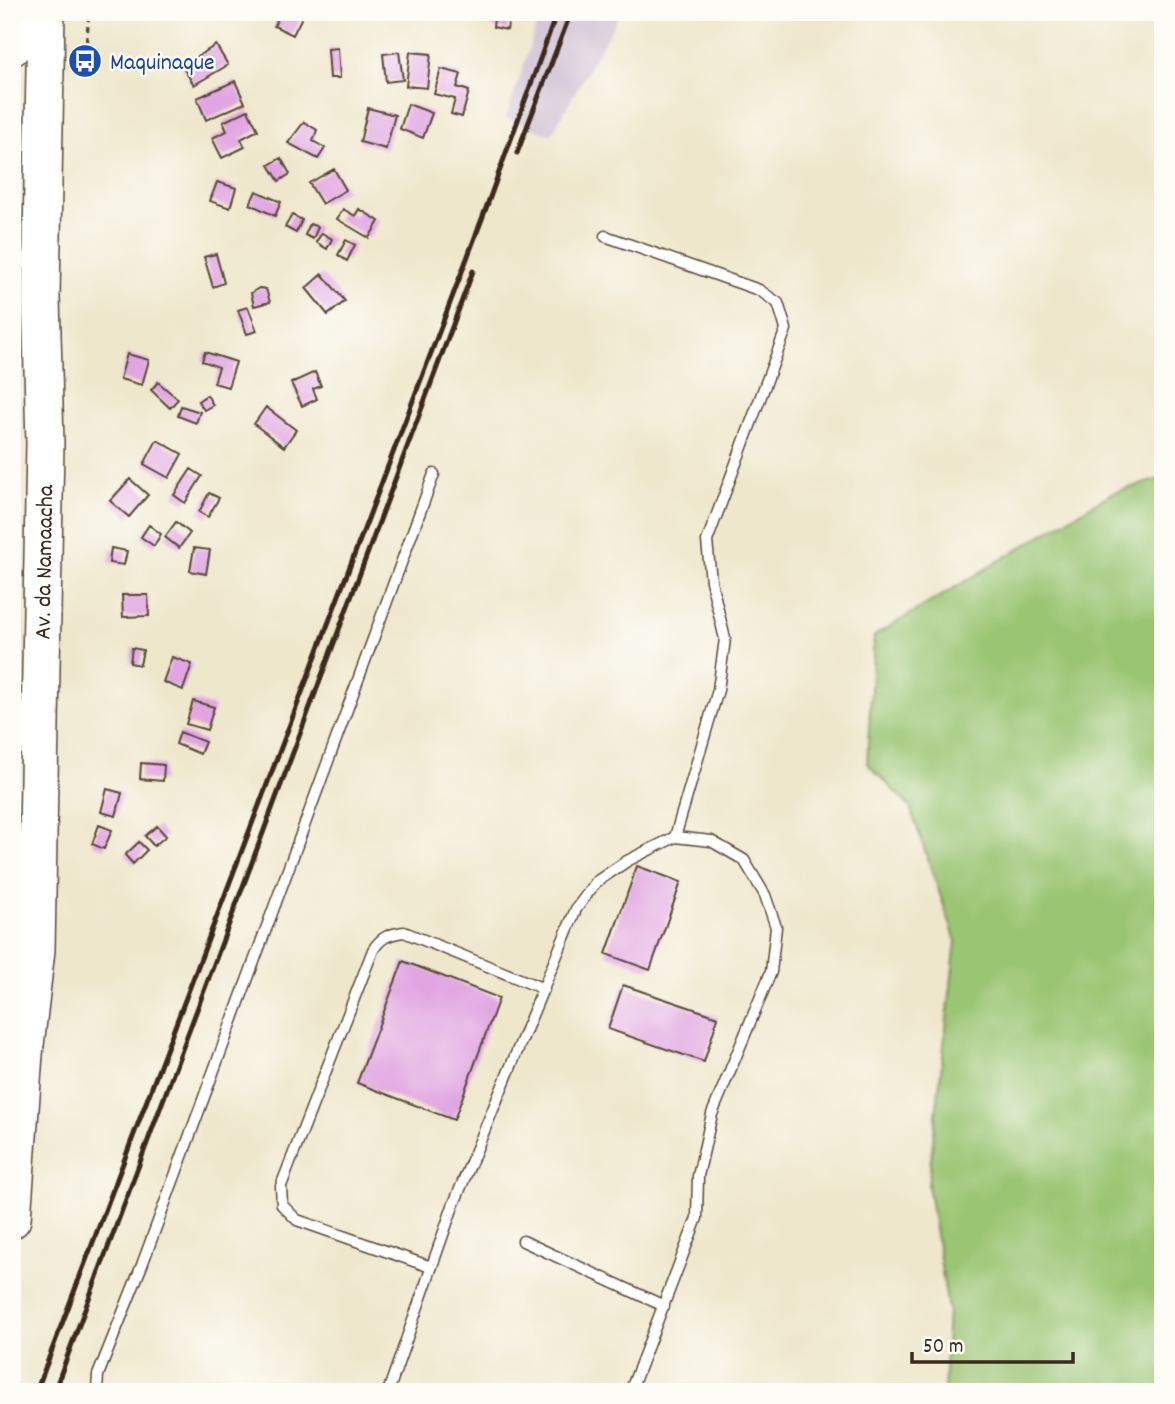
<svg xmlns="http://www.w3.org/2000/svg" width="1175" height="1404" viewBox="0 0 1175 1404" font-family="Dekko,sans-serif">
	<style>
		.industrial { fill: #cdbed2 }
		.green { fill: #9ac572; stroke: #6a7848; stroke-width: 2 }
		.building { fill: #e1a6e2 }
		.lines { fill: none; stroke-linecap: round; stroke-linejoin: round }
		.lane-casing { stroke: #564638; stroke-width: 13 }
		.highway-casing { stroke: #564638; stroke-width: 40 }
		.path { stroke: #564638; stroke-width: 3.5; stroke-dasharray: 5 5; stroke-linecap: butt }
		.lane { stroke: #fff; stroke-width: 10 }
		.highway { stroke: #fff; stroke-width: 37 }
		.rail { stroke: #3b2a1e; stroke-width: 5 }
		.labels { text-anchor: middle; stroke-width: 5; stroke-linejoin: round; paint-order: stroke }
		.transit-label { font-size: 24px; fill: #164399; stroke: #fdfcf7; text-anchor: start }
		.street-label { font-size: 24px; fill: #3b2a1e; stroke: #fdfcf7 }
	</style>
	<rect width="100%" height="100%" fill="#fdfcf7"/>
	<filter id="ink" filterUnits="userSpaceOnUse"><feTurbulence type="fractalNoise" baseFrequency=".0143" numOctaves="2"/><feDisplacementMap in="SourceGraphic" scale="14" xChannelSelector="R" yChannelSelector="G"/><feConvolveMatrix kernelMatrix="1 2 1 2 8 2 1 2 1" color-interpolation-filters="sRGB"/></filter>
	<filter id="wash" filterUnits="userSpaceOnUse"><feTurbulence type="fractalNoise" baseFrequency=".00686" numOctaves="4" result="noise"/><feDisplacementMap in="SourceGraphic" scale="28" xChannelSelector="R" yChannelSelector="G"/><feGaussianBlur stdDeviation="1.57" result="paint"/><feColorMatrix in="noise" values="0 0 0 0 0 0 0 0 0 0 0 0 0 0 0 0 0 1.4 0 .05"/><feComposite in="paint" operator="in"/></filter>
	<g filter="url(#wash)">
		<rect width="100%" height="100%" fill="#efe7cc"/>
		<path class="industrial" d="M541,12H621L551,135L506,118Z"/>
		<path class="green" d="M1163,478V1392H944L948,1309L928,1185L956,941L910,807L867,763L874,636L1112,493Z"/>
		<g id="blocks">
			<path class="building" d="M281,12H293L302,17L293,35L274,26Z
				M495,12H510L507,30L493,27Z
				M216,45L228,65L194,85L182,66Z
				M338,48L340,78H330L328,49Z
				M399,52L403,80L386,82L383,54Z
				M410,52L431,54L427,88L406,86Z
				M441,69L461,74L457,87L469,91L462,117L451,114L455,99L434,94Z
				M235,81L245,103L206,120L197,98Z
				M408,104L432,113L423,138L400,129Z
				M368,108L395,115L386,149L360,142Z
				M248,110L258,130L241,139L245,147L222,158L212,138L227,131L223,122Z
				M304,122L317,130L313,141L325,148L318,159L288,143Z
				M281,158L290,174L279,181L269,165Z
				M334,169L346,190L322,204L309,183Z
				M217,182L236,188L230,208L210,201Z
				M256,191L281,202L275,216L250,204Z
				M343,209L355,216L359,209L379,221L369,238L337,219Z
				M292,215L302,220L296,233L285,227Z
				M310,224L318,227L313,239L305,235Z
				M322,233L332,239L327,249L316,242Z
				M346,240L355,245L347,261L338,255Z
				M216,254L224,283L213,287L204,257Z
				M322,274L345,301L328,315L306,288Z
				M259,288L266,289L270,302L254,306L251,293Z
				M248,307L257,331L247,334L238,310Z
				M205,352L236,362L228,387L214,383L219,367L202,361Z
				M127,354L149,360L142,385L120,379Z
				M315,372L321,386L313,389L317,399L302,406L291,383Z
				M158,382L178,399L170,408L151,390Z
				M207,395L213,405L204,410L198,401Z
				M181,406L200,412L196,423L178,416Z
				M266,407L296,430L284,447L254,424Z
				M157,440L182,454L169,478L144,464Z
				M191,469L202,476L185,503L174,495Z
				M130,479L148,495L129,517L110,501Z
				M209,493L219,498L208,517L199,512Z
				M176,522L190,533L179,548L165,537Z
				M149,525L161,534L154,546L141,537Z
				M111,548L127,551L124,565L109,563Z
				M194,548L210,550L206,574L190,571Z
				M122,595H148L149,616L123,617Z
				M132,648L143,650L140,665L130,663Z
				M172,657L192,664L183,690L163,682Z
				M193,701L214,707L207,730L186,724Z
				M180,732L205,742L200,754L176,744Z
				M141,763L164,765L163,781L140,779Z
				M107,789L122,793L116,816L101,812Z
				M99,825L112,830L104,849L92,844Z
				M157,826L166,836L154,846L145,836Z
				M139,842L147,850L133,864L125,855Z
				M637,866L681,882L650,970L606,954Z
				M403,961L499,998L454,1120L357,1083Z
				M623,985L718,1017L704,1062L608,1029Z"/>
		</g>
	</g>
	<g filter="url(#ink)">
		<use href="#blocks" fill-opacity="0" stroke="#564638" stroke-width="2"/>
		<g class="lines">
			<g class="lane-casing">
				<path id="lane" d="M605,236L759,290L778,303L786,329L707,541L711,581L725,639L718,690L675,837L711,841L744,860L765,895L776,927L771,972L712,1114L698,1176L697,1218L630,1392
					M523,1241L664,1306
					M431,1267L297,1220L282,1205L281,1186L373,950C381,937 389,934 404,932L544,989
					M97,1392L98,1375L142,1265L434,474
					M388,1392L453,1206L576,909L596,882L627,861L675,837"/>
			</g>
			<g class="highway-casing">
				<g id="highway">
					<path d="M12,47L13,12"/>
					<path id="s1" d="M12,1219L24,1054L36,950L45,443L41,297L46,12"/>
				</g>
			</g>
			<path class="path" d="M85,61L89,12"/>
			<use href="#lane" class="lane"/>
			<use href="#highway" class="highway"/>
			<path class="rail" d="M517,153L571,12
				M36,1392L485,211L557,12
				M54,1392L473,271"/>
		</g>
	</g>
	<defs>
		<g id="bus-disc" transform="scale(1.75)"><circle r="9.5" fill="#1a4fb4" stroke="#fdfcf7"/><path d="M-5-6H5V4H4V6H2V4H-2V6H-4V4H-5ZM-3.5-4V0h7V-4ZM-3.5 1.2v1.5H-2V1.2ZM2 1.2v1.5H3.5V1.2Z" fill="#fff"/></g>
	</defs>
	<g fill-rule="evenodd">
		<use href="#bus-disc" x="85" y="61"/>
	</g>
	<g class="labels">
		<g class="transit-label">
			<text x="110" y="69">Maquinaque</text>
		</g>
		<g class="street-label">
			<text dy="8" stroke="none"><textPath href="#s1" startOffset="658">Av. da Namaacha</textPath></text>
		</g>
	</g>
	<rect width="1175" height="1404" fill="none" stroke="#fdfcf7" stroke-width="42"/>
	<path d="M912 1352v10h161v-10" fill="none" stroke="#3b2a1e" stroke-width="3.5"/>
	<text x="923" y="1352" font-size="21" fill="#3b2a1e" stroke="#fdfcf7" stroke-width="5" paint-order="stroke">50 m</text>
</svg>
